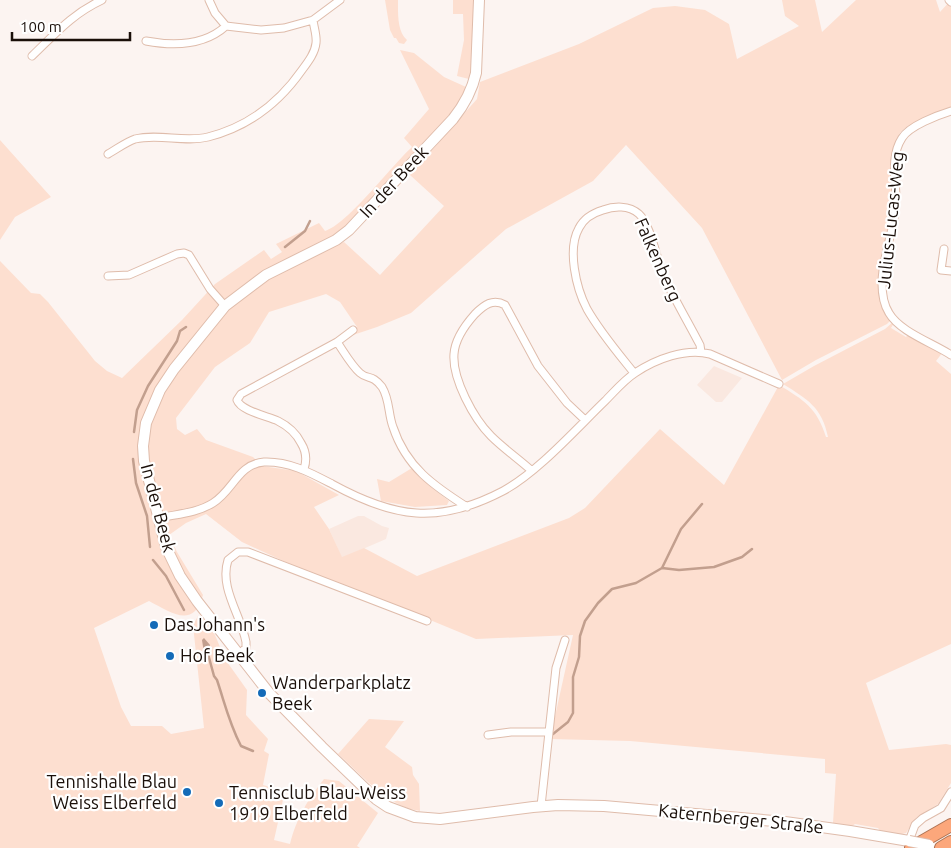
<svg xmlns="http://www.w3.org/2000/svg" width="951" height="848" viewBox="0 0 951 848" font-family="Ubuntu,sans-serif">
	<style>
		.built { fill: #fae8e0 }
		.green { fill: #fddfd0 }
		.water { fill: #c29f8e }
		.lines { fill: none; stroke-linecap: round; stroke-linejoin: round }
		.stream { stroke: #c29f8e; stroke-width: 2.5 }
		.street-casing { stroke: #dfbcab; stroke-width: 9 }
		.secondary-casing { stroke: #dfbcab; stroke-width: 12 }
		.highway-casing { stroke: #ad7253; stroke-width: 14 }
		.street { stroke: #fff; stroke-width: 7 }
		.secondary { stroke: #fff; stroke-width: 10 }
		.highway { stroke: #fca77b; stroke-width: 12 }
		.secondary-bridge-casing { stroke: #dfbcab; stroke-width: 12; stroke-linecap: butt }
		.secondary-bridge { stroke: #fff; stroke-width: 10 }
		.poi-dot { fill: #146bb8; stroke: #fff; stroke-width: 2 }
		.labels { text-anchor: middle; stroke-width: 4.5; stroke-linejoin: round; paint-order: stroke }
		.street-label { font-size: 18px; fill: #1a0f09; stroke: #fff }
		.poi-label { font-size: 18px; fill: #1a0f09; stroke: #fff; text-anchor: start }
	</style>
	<rect width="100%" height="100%" fill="#fcf4f1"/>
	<path class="built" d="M714,366L742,378L722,402H716L697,385Z
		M358,516H364L382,526L389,528L386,539L342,558L329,529Z"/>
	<path class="green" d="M385,0H398C398,12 397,32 407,40L404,44L399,43L396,38H394L390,30Z
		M453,0H476L473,68L469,79L457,76L464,40L463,14H453Z
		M782,0H815L822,32L856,0H936L940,12L951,0V107C940,111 906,124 900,133C895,141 892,154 891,163C891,177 895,191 894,205C892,223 885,237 881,254L883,256L879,284L891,320L887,324L816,360L782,380L702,228L626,145L593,181L506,229L411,313L377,327L347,337L357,327L340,302L326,294L269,312L250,343L215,367L176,418L177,429L185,435L197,429L206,440L253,457L262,466L296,471L339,495L314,507L329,529L342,557L364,548L417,576L569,518L585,508L660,429L724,485L779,385C804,400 817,408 826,437H828C822,407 807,399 783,384L814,366L885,329L893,322L894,323L891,328L906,337L911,332L943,352L936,361L951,374V644L866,683L889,750L946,744L951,745V783L938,804L916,818L906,833L898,835L881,832L878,828L855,824L852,826L833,823L836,774L825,773V759L630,741L550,739L573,635L476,639L389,603L327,581L242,542L206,514L186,523L169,535L177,552L203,595C194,630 170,612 149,601L94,628L121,707L131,726H162L171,734L204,728L193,625L198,616H201L215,635L225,659L247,690L246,715L268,739L264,751L269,754L263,785L285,791L274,840L290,844C297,817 307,801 324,779L339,781L378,813L357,846L360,848H0V261L31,293L40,294L48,302L95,361L107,371L122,378L182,320L215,284L264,250L271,259L282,252L276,244L319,223L325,231C348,224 391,166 412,147L404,138L429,109L400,50L414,53L444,77L466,87V90L458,107L335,246L344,242L380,275L444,206L410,175L477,99L480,82L579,44L653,8L675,6L705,10L729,24L737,59L799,26L785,16Z
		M0,140L51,197L15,217L0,240Z
		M412,468L432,488L449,501L447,505L415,507L381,501L377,479L389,482Z
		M369,719L404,721L385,747L412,767L413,775L419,784L420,811C388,807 362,775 338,754Z"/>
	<path class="water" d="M204,638L210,645L207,655L204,653L202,640Z"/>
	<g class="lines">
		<path class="stream" d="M285,247L305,231L310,221
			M134,432L137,410L148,386L177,341L180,331L186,327
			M133,459L136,483L147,516L150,547
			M153,560L166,576L184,610
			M662,568L681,529L702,504
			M208,654L214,676L217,680C225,704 229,723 241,746L253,751
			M553,734L568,722L573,713V677L579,657L580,636L585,621L598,603L612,589L636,583L662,568L679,570L714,567L742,557L752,549"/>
		<g class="street-casing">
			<path id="street" d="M209,0L215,13L226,26L261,30L284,28L313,20L340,0
				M949,0L951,2
				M146,41C173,46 204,46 226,26
				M32,56C55,34 72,14 102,0
				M951,111C938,115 909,126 902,138C889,158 897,183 896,205C894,231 882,257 882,283C882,293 884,305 889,313C900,332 933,343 951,355
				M108,154C117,149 126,142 135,139C159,133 184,143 208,137C247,127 279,103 302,70C308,62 315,53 316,43C317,36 314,28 313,20
				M944,249L941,270L951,271
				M108,276L129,275L177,254L184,253L189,255L210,289L225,306
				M337,342C344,352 351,365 360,373C368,380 372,374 382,387C390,400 388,414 393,427C406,467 434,486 467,507
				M634,373C618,353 600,332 587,309C576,288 567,249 579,228C584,218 593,213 603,210C614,206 629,205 639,214C651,225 657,261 664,277C675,300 688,322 700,345L701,352
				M304,469C307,460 306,451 301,443C296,433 288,426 278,421C267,416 241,411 237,400L241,394L337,342L353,330
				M532,471C519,459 504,449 491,436C474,419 452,379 454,354C455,339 466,324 475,314C484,305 493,298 505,305L538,366L567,403L585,420
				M159,518C177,514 197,513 213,503C233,491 238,464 264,462C289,461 311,473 332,484C394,518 438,525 503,491C538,472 576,429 605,401C614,392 624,380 635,373C656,359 685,348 710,354L779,384
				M238,655L246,648V642C241,615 219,588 228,560L238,552H248L427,621
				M488,735L511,732H548
				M541,806L556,668L565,640
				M909,841L915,825L923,818L941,808L951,792"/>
		</g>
		<g class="secondary-casing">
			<path id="secondary" d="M479,0L476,73C472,91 465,104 453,119L349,230L336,240L266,275L225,306L174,369L160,390L146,423L143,446L144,461L166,547L180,576L197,601L269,693L322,747L376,799L388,807L415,817L440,819L533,807L558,805L604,806L785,822L850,831L909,841"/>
		</g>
		<g class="highway-casing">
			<path id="highway" d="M911,848L951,825
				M941,848L951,842"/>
		</g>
		<use href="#street" class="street"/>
		<use href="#secondary" class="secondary"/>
		<use href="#highway" class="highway"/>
		<g class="secondary-bridge-casing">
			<path id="secondary-bridge" d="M909,841L929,845"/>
		</g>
		<use href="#secondary-bridge" class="secondary-bridge"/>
	</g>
	<g class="poi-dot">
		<circle cx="154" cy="625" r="5"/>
		<circle cx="170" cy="656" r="5"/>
		<circle cx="262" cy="693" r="5"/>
		<circle cx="187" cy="792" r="5"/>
		<circle cx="219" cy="803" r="5"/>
	</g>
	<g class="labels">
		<g class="street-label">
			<text transform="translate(394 182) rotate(-47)" y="6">In der Beek</text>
			<text transform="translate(891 220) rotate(-84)" y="6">Julius-Lucas-Weg</text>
			<text transform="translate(658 260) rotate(66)" y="6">Falkenberg</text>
			<text transform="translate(158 508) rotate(75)" y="6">In der Beek</text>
			<text transform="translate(741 819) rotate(6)" y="6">Katernberger Straße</text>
		</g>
		<g class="poi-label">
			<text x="164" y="631">DasJohann's</text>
			<text x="180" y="662">Hof Beek</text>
			<text x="272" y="689">Wanderparkplatz<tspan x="272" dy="21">Beek</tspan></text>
			<text x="177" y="788" text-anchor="end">Tennishalle Blau<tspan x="177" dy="21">Weiss Elberfeld</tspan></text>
			<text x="229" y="799">Tennisclub Blau-Weiss<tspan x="229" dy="21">1919 Elberfeld</tspan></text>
		</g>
	</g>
	<path d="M12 32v8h118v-8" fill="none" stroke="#1a0f09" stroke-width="2.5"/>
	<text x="20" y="32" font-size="15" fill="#1a0f09" stroke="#ffffff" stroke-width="4" paint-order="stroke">100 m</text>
</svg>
